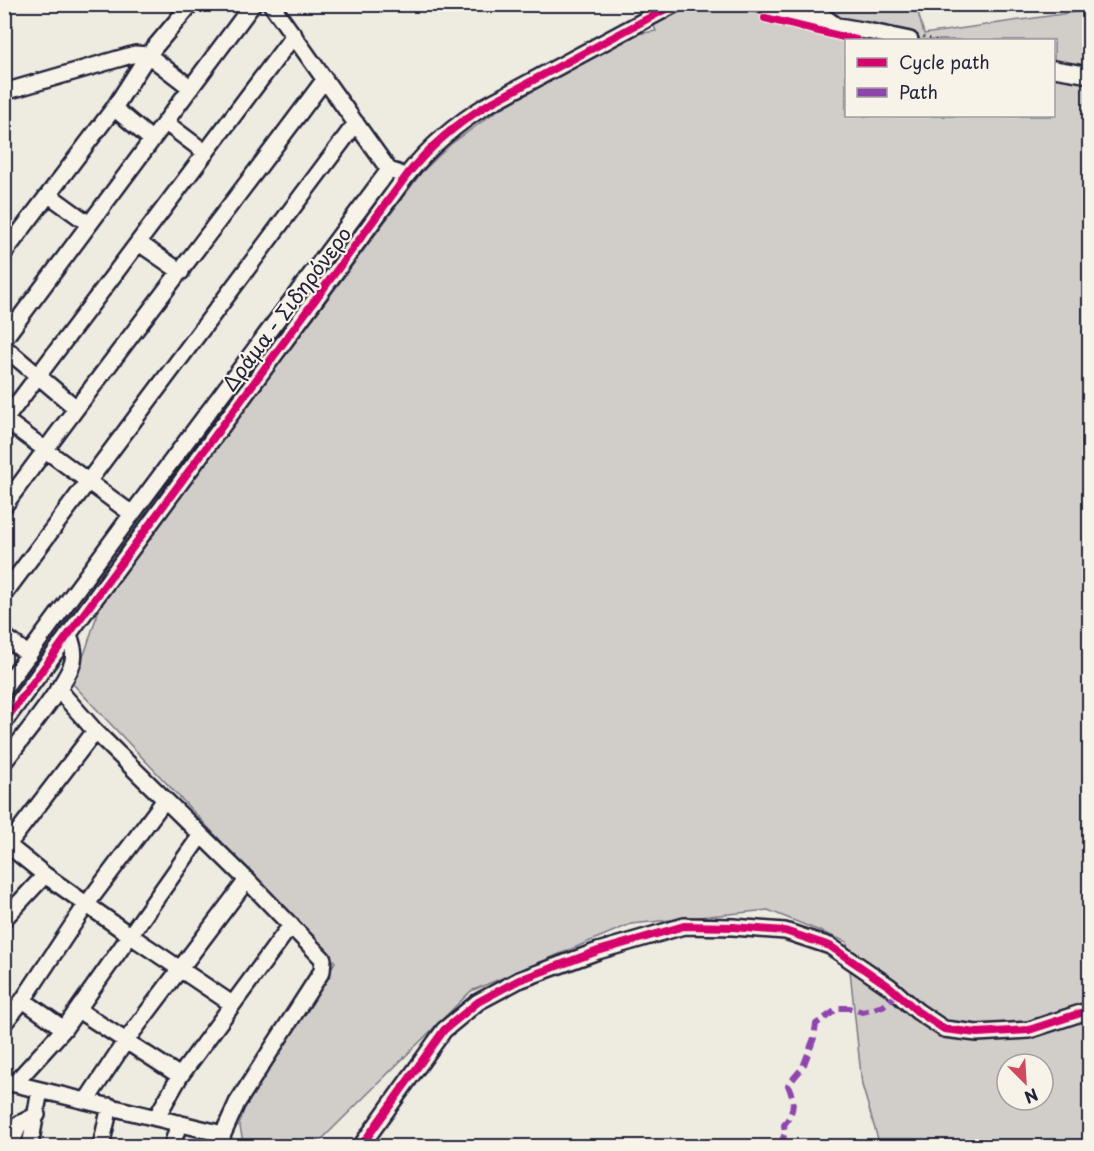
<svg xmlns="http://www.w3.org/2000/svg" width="1094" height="1151" viewBox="0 0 1094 1151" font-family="'Playpen Sans',sans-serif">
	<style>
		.green { fill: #d1cdc9; stroke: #7a7882; stroke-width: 1.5; fill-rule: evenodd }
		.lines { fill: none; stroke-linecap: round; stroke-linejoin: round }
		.minor-casing { stroke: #22223b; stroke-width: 20 }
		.path { stroke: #22223b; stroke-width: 2; stroke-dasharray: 1.5 4.5; stroke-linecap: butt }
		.minor { stroke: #f7f3e8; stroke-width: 15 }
		.quiet { stroke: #8e44ad; stroke-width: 6; stroke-dasharray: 12 6; stroke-linecap: butt }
		.cycleway-casing { stroke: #f7f3e8; stroke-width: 11 }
		.cycleway { stroke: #d6006c; stroke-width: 8 }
		.labels { text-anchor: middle; stroke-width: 4.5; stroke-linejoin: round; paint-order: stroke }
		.street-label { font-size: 20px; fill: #22223b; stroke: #f7f3e8 }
	</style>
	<rect width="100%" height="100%" fill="#eeebe1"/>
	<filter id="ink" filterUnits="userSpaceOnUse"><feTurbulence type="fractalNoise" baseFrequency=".0167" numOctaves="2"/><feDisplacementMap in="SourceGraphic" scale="12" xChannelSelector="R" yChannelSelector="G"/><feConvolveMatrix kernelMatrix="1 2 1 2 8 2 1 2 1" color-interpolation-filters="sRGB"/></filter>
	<g filter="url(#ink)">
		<path class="green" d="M645,5H916L924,34L1089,10V1146H880L862,1085L847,942L768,910L631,924L471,991L315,1146H244L238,1118L335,962L72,683L73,677L85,652L99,609L109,592L169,507L309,324L421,173L451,144L498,110L637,34L656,31ZM846,40H1054V116H846ZM1007,1064H1043V1100H1007Z"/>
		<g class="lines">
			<g class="minor-casing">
				<path id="minor" d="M271,4L389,170L398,173
					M761,4L784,12
					M778,4L784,12L810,21L867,31L910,40
					M812,4L820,14L834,24
					M1054,69L1090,75
					M4,92L135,54L148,55L191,88
					M114,108L152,140
					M166,123L206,153
					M49,195L89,224
					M139,243L181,272
					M4,253L114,108L148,55L191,4
					M4,339L253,4
					M4,347L76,408
					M4,419L132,514
					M4,421L294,35
					M4,506C109,362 219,222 325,79
					M4,594L356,123
					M4,636L29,655
					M4,688L132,514L389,170
					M58,689L95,731L247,880L323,959L322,971L237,1103L223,1134L220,1146
					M4,722L407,175C430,146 456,124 487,105L675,4
					M4,762C20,741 68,683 73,661C75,651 72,644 69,634
					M4,842L45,875L4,919
					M4,850L95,731
					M45,875L131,936L232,1004
					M23,1000L64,1029
					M78,1010L180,1076
					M4,1023L23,1000L86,905L164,801
					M7,1082L223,1134
					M14,1084L64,1029L201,835
					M86,1101L125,1042L247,880
					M156,1118L180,1076L291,925
					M11,1146L19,1124L37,1115
					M30,1146L40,1090
					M101,1146L110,1106
					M172,1146L179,1123
					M361,1146L444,1030L478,1002L519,980L598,951L684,926L733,927L785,931L830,946L890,987L917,1011L944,1029L977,1033L1029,1030L1090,1010"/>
			</g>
			<path class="path" d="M923,37L937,40"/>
			<use href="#minor" class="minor"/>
			<path class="quiet" d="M780,1146L785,1133L784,1125C795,1110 795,1102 788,1085L803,1067L814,1038L816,1024L839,1008H849L863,1012L883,1006L898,994"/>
			<g class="cycleway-casing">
				<path id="cycleway" d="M765,18L856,40
					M4,722L407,175C430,146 456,124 487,105L675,4
					M361,1146L444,1030L478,1002L519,980L598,951L684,926L733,927L785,931L830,946L890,987L917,1011L944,1029L977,1033L1029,1030L1090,1010"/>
			</g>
			<use href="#cycleway" class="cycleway"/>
		</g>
	</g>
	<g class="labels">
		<g class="street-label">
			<text transform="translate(287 309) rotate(-53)" y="7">Δράμα - Σιδηρόνερο</text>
		</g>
	</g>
	<rect width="1094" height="1151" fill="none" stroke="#f7f3e8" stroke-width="24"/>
	<rect x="12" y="12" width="1070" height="1127" fill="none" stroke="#22223b" stroke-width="2" filter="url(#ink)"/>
	<rect x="845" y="39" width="210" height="78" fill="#f7f3e8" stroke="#a29fa3" stroke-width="1.5"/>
	<rect x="857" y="58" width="30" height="9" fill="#d6006c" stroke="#a29fa3" stroke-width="1.5"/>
	<text x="899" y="69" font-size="18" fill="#22223b">Cycle path</text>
	<rect x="857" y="88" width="30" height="9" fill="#8e44ad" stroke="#a29fa3" stroke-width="1.5"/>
	<text x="899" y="99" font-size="18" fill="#22223b">Path</text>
	<g transform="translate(1025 1082) rotate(156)"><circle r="28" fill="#f7f3e8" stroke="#a29fa3" stroke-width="1.5"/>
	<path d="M0-4.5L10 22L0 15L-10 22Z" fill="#d1495b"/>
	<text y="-9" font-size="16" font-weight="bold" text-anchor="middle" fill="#22223b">N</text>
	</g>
</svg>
